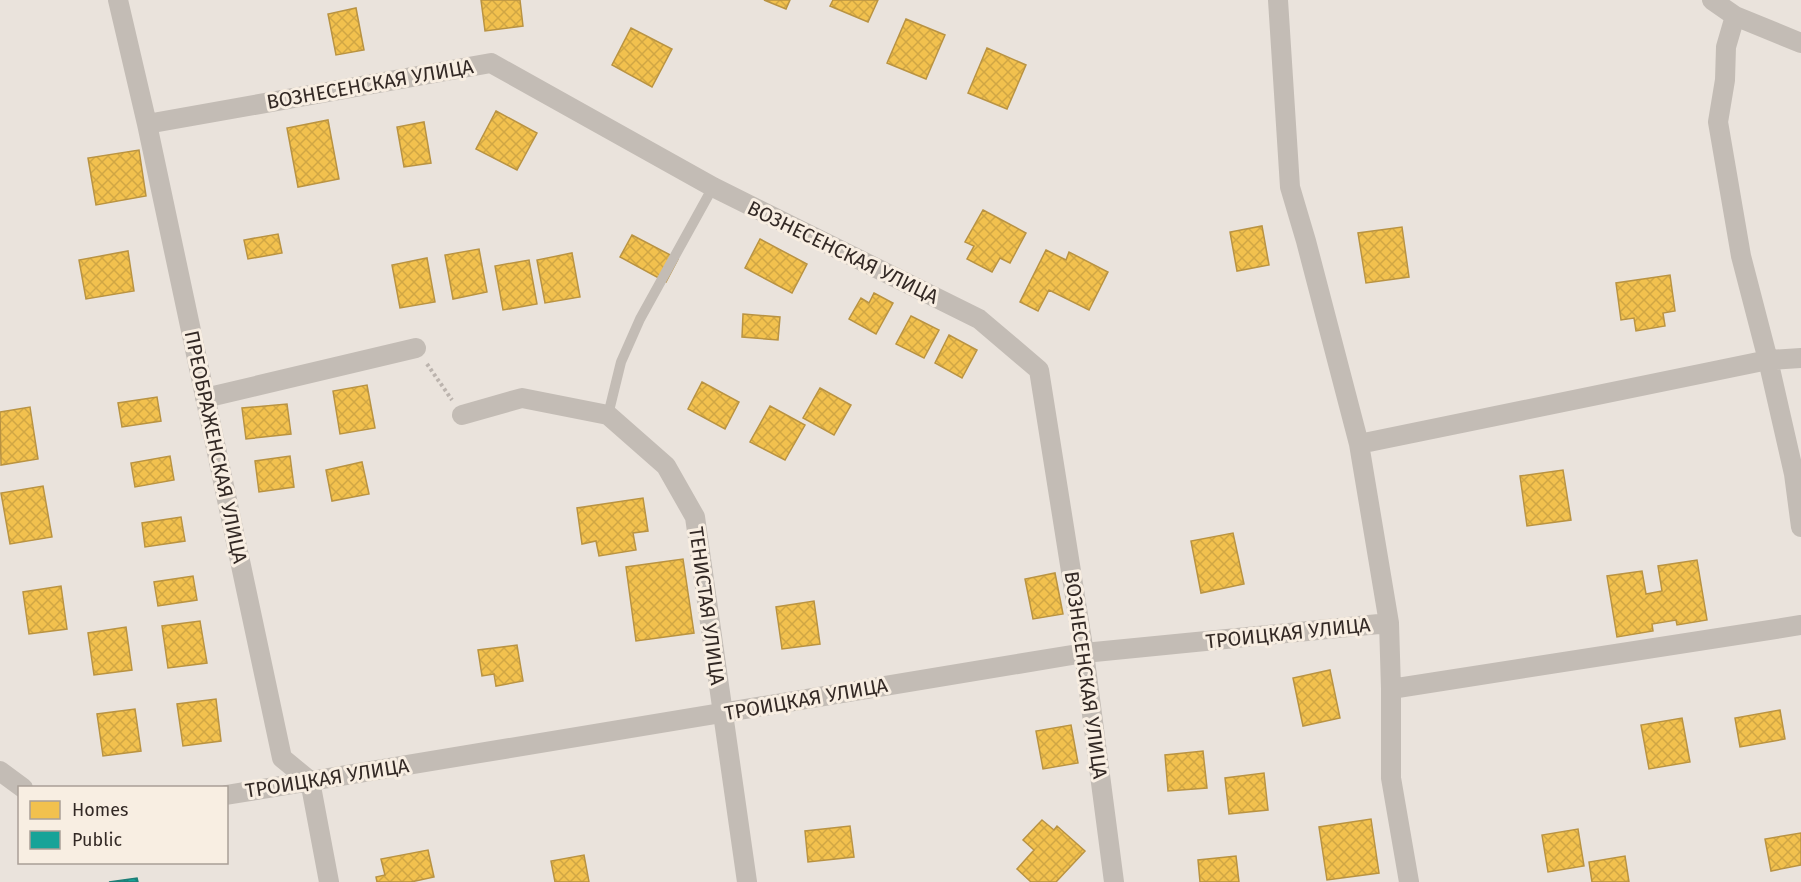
<svg xmlns="http://www.w3.org/2000/svg" width="1801" height="882" viewBox="0 0 1801 882" font-family="'Fira Sans',sans-serif">
	<style>
		.homes { fill: url(#homes-cross-hatch); stroke: #b99342; stroke-width: 1.5 }
		.public { fill: url(#public-cross-hatch); stroke: #1f7e76; stroke-width: 1.5 }
		.lines { fill: none; stroke-linecap: round; stroke-linejoin: round }
		.path { stroke: #bcb4ae; stroke-width: 4; stroke-dasharray: 3 3; stroke-linecap: butt }
		.service { stroke: #c3bcb5; stroke-width: 10 }
		.minor { stroke: #c3bcb5; stroke-width: 20 }
		.labels { text-anchor: middle; stroke-width: 6; stroke-linejoin: round; paint-order: stroke }
		.street-label { font-size: 20px; fill: #332925; stroke: #f8eee2 }
	</style>
	<defs>
		<pattern id="homes-cross-hatch" width="8" height="8" patternUnits="userSpaceOnUse" patternTransform="scale(1.5)"><rect width="8" height="8" fill="#f2c14e"/><path d="M0 0l8 8M0 8l8-8" fill="none" stroke="#d0a644"/></pattern>
		<pattern id="public-cross-hatch" width="8" height="8" patternUnits="userSpaceOnUse" patternTransform="scale(1.5)"><rect width="8" height="8" fill="#17a398"/><path d="M0 0l8 8M0 8l8-8" fill="none" stroke="#15857c"/></pattern>
	</defs>
	<rect width="100%" height="100%" fill="#eae3dc"/>
	<path class="homes" d="M481,0H520L523,26L485,31Z
		M764,0H790L786,9Z
		M833,0H878L868,22L830,6Z
		M356,8L364,50L336,55L328,14Z
		M906,19L945,35L926,79L887,63Z
		M631,28L672,49L652,87L612,65Z
		M987,48L1026,65L1007,109L968,93Z
		M496,111L537,133L517,170L476,149Z
		M328,120L339,179L298,187L287,128Z
		M424,122L431,163L404,167L397,127Z
		M139,150L146,196L96,205L88,158Z
		M983,210L1026,233L1010,263L1000,258L992,272L967,259L974,246L965,242Z
		M1262,226L1269,265L1237,271L1230,232Z
		M1402,227L1409,277L1366,283L1358,233Z
		M278,234L282,253L248,259L244,240Z
		M632,235L678,259L666,282L620,257Z
		M760,239L807,264L792,293L745,268Z
		M479,249L487,292L453,299L445,255Z
		M1046,250L1066,260L1069,252L1108,272L1089,310L1049,290L1038,311L1020,302Z
		M128,251L134,291L86,299L79,260Z
		M572,253L580,297L545,303L537,260Z
		M427,258L435,302L400,308L392,265Z
		M529,260L537,304L503,310L495,266Z
		M1670,275L1675,311L1663,313L1665,326L1636,331L1634,318L1621,320L1616,283Z
		M874,293L893,303L876,334L849,319L861,298L869,303Z
		M743,314L780,317L778,340L742,337Z
		M911,316L939,330L924,358L896,344Z
		M949,335L977,350L962,378L935,363Z
		M702,382L739,402L725,429L688,409Z
		M367,385L375,428L340,434L333,391Z
		M820,388L851,405L834,435L803,418Z
		M157,397L161,421L122,427L118,403Z
		M287,404L291,434L246,439L242,408Z
		M770,406L805,425L785,460L750,442Z
		M30,407L38,459L1,465L0,412Z
		M170,456L174,480L135,487L131,463Z
		M290,456L294,487L259,492L255,461Z
		M362,462L369,494L332,501L326,470Z
		M1563,470L1571,520L1527,526L1520,476Z
		M43,486L52,537L10,544L1,493Z
		M643,498L648,531L633,533L636,550L599,556L596,541L582,544L577,508Z
		M181,517L185,541L145,547L142,523Z
		M1233,533L1244,584L1201,593L1191,541Z
		M683,559L694,633L636,641L626,567Z
		M1697,560L1707,620L1677,625L1676,620L1652,624L1653,631L1617,637L1607,576L1642,571L1646,594L1662,591L1658,566Z
		M1055,573L1063,614L1033,619L1025,579Z
		M193,576L197,600L158,606L154,582Z
		M61,586L67,629L29,634L23,592Z
		M814,601L820,644L782,649L776,607Z
		M200,621L207,663L168,668L162,626Z
		M126,627L132,670L94,675L88,633Z
		M517,645L523,681L496,686L494,674L482,676L478,650Z
		M1330,670L1340,718L1303,726L1293,678Z
		M216,699L221,741L183,746L177,704Z
		M135,709L141,751L103,756L97,714Z
		M1780,710L1785,739L1740,747L1735,718Z
		M1682,718L1690,762L1649,769L1641,725Z
		M1071,725L1078,763L1043,769L1036,731Z
		M1203,751L1207,788L1168,791L1165,755Z
		M1264,773L1268,810L1229,814L1225,778Z
		M1371,819L1379,873L1327,880L1319,827Z
		M1042,820L1054,830L1057,826L1085,851L1056,882H1031L1017,869L1034,850L1023,840Z
		M850,826L854,857L808,862L805,831Z
		M1578,829L1584,866L1548,872L1542,835Z
		M1801,833V865L1771,871L1765,839Z
		M428,850L434,877L411,882H377L376,877L385,875L381,859Z
		M584,855L589,882H555L551,861Z
		M1236,856L1239,882H1200L1198,860Z
		M1625,856L1629,882H1592L1589,862Z"/>
	<path class="public" d="M137,878L138,882H109Z"/>
	<g class="lines">
		<path class="path" d="M427,364L452,400"/>
		<path class="service" d="M608,415L621,362L640,319L713,187"/>
		<path class="minor" d="M118,0L147,124L282,758L310,781L329,882
			M1278,0L1290,187L1306,241L1359,444L1389,623L1391,689V778L1409,882
			M1712,0L1735,16L1801,43
			M147,124L491,63L713,187L979,319L1039,370L1084,653L1114,882
			M1801,358L1768,360L1794,474L1801,527
			M205,398L416,348
			M462,415L522,398L608,415L666,466L695,517L747,882
			M1359,444L1768,360L1741,256L1718,122L1725,80L1726,47L1735,16
			M1391,689L1801,625
			M0,771L23,788
			M226,795L1084,653L1389,623"/>
	</g>
	<g class="labels">
		<g class="street-label">
			<text transform="translate(370 84) rotate(-10)" y="7">ВОЗНЕСЕНСКАЯ УЛИЦА</text>
			<text transform="translate(843 252) rotate(26)" y="7">ВОЗНЕСЕНСКАЯ УЛИЦА</text>
			<text transform="translate(216 447) rotate(78)" y="7">ПРЕОБРАЖЕНСКАЯ УЛИЦА</text>
			<text transform="translate(707 606) rotate(82)" y="7">ТЕНИСТАЯ УЛИЦА</text>
			<text transform="translate(1288 633) rotate(-6)" y="7">ТРОИЦКАЯ УЛИЦА</text>
			<text transform="translate(1086 675) rotate(82)" y="7">ВОЗНЕСЕНСКАЯ УЛИЦА</text>
			<text transform="translate(806 699) rotate(-10)" y="7">ТРОИЦКАЯ УЛИЦА</text>
			<text transform="translate(327 778) rotate(-9)" y="7">ТРОИЦКАЯ УЛИЦА</text>
		</g>
	</g>
	<rect x="18" y="786" width="210" height="78" fill="#f8eee2" stroke="#a99f96" stroke-width="1.5"/>
	<rect x="30" y="801" width="30" height="18" fill="#f2c14e" stroke="#a99f96" stroke-width="1.5"/>
	<text x="72" y="816" font-size="18" fill="#332925">Homes</text>
	<rect x="30" y="831" width="30" height="18" fill="#17a398" stroke="#a99f96" stroke-width="1.5"/>
	<text x="72" y="846" font-size="18" fill="#332925">Public</text>
</svg>
